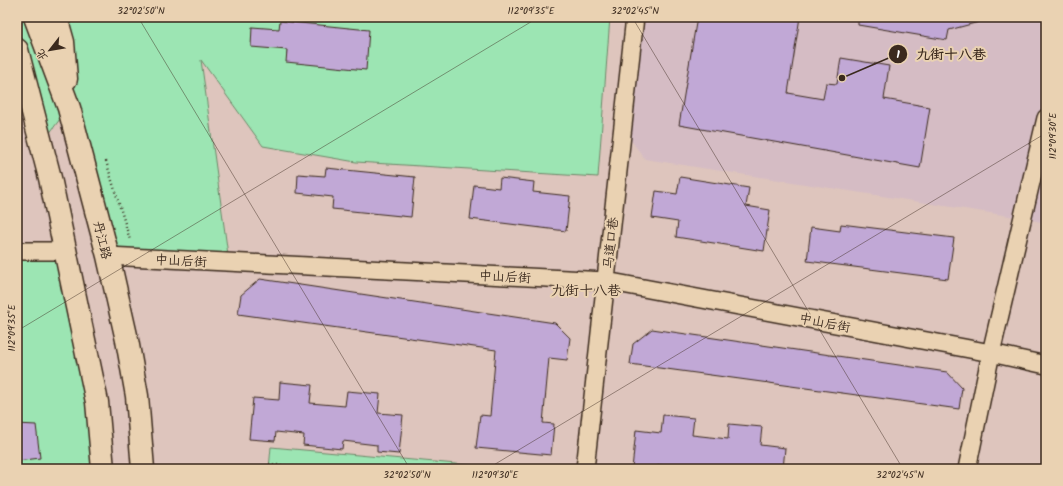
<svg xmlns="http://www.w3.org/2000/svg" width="1063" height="486" viewBox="0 0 1063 486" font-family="Kalam,'LXGW WenKai TC',sans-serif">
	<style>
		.built { fill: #d5bcc4 }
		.green { fill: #9ce5b3; stroke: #6c8868 }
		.building { fill: #c1a8d6; stroke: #3b2a1e }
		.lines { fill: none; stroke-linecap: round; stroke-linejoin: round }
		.street-casing { stroke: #3b2a1e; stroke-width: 20 }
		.secondary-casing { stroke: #3b2a1e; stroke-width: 25 }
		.path { stroke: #3b2a1e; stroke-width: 2.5; stroke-dasharray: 1 3; stroke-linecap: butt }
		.street { stroke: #ead2b2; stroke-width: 17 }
		.secondary { stroke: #ead2b2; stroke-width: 22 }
		.ticks { fill: none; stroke: #3b2a1e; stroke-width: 1; stroke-opacity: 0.45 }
		.labels { text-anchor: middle; stroke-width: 4; stroke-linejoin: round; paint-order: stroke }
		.street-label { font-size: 13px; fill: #3b2a1e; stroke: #ead2b2 }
		.neighbourhood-label { font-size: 14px; fill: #3b2a1e; stroke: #ead2b2 }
		.leader { fill: none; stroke: #3b2a1e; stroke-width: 1.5 }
		.callout-dot { fill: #3b2a1e; stroke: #ead2b2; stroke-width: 1.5 }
		.mark-label { font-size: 12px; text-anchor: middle; font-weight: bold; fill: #fff }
		.callout-label { font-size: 14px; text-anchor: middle; font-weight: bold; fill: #3b2a1e; stroke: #ead2b2; stroke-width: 4; stroke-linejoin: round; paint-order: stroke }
		.neatline { fill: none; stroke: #3b2a1e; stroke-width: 1.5 }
		.ticks-label { font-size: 10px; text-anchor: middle; fill: #3b2a1e }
	</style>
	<rect width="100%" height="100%" fill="#dec5bd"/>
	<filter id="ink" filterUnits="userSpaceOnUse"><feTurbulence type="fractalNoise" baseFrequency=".025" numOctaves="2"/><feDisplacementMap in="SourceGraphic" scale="8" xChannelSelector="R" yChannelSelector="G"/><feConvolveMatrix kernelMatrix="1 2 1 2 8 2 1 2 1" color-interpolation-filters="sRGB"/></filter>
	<g filter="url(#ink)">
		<path class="built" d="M645,17H1046V223L1022,218L645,159L630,139Z"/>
		<path class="green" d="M17,17H610L598,177L356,162L263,146L201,60L229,262L108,256L68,108L41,145L17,96Z
			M17,251H65L102,462L66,469H17Z
			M271,447L511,469H269Z"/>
		<path class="building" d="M697,17H800L788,93L823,99L826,83L837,84L841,58L889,66L884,99L930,107L920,168L679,125Z
			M858,17H978L979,22L949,30L947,40L858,25Z
			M280,21L369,30L366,70L286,62L287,50L251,47L252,27L279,29Z
			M326,168L415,177L411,217L332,209L333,197L297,193L298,174L325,176Z
			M680,177L749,188L746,206L770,210L764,251L676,237L678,222L652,218L656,191L677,194Z
			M500,178L534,182L533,192L570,196L566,231L470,219L474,185L499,188Z
			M841,224L954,238L948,279L807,261L811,227L840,231Z
			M260,279L555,323L570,338L567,360L549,358L543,423L554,424L551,455L476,448L480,415L490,416L496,350L238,314L241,295Z
			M652,329L947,372L962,388L959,409L630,364L633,344Z
			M280,382L312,385L310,403L345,406L347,391L380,394L378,413L403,415L399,454L377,452V445L343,441L342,449L303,445L304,435L276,432L275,441L249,439L253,398L279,400Z
			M663,415L694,418L692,435L728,439L729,424L762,427L760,445L785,448L783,469H687V468L658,465V469H632L636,430L661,433Z
			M17,424L36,425L40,458L17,461Z"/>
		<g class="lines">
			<g class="street-casing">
				<path id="street" d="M17,251H65
					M108,256L606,281L991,353L1046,365
					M585,469L635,17
					M967,469L991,353L1046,118"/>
			</g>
			<g class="secondary-casing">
				<path id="secondary" d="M35,17L69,108L108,256L127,340L137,396L143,469
					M56,17L63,42L66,79
					M17,50L50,178L97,402L103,469"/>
			</g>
			<path class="path" d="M106,161L130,240
				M269,464L308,469
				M531,469H532"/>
			<use href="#street" class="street"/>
			<use href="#secondary" class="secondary"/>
		</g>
	</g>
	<path class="ticks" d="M138,17L410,469M632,17L903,469M17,331L539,17M487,469L1046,133"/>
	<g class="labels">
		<g class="street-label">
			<text transform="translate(103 240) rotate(76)" y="5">丹江路</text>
			<text transform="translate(610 243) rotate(-84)" y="5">马道口巷</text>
			<text transform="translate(181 260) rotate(3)" y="5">中山后街</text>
			<text transform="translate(505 276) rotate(3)" y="5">中山后街</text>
			<text transform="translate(825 322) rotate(11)" y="5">中山后街</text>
		</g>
		<g class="neighbourhood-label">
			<text x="586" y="295">九街十八巷</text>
		</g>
	</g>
	<path class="leader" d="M842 78L898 54"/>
	<g class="callout-dot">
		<circle cx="842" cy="78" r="4"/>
		<circle cx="898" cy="54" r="10"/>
	</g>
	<g class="mark-label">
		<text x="898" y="58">1</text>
	</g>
	<g class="callout-label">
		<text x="951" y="59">九街十八巷</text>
	</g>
	<rect width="1063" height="486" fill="none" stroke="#ead2b2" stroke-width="44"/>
	<g transform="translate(50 50) rotate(239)" stroke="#ead2b2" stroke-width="3" paint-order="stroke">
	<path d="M0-3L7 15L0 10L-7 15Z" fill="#3b2a1e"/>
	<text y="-6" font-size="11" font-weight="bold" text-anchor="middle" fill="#3b2a1e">北</text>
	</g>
	<rect x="22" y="22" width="1019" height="442" class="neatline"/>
	<g class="ticks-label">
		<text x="141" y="14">32°02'50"N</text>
		<text x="531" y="14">112°09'35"E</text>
		<text x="635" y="14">32°02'45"N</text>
		<text transform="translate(1052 136) rotate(-90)" y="4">112°09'30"E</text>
		<text transform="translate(11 328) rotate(-90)" y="4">112°09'35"E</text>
		<text x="407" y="478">32°02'50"N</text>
		<text x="495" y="478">112°09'30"E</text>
		<text x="900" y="478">32°02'45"N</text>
	</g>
</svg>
